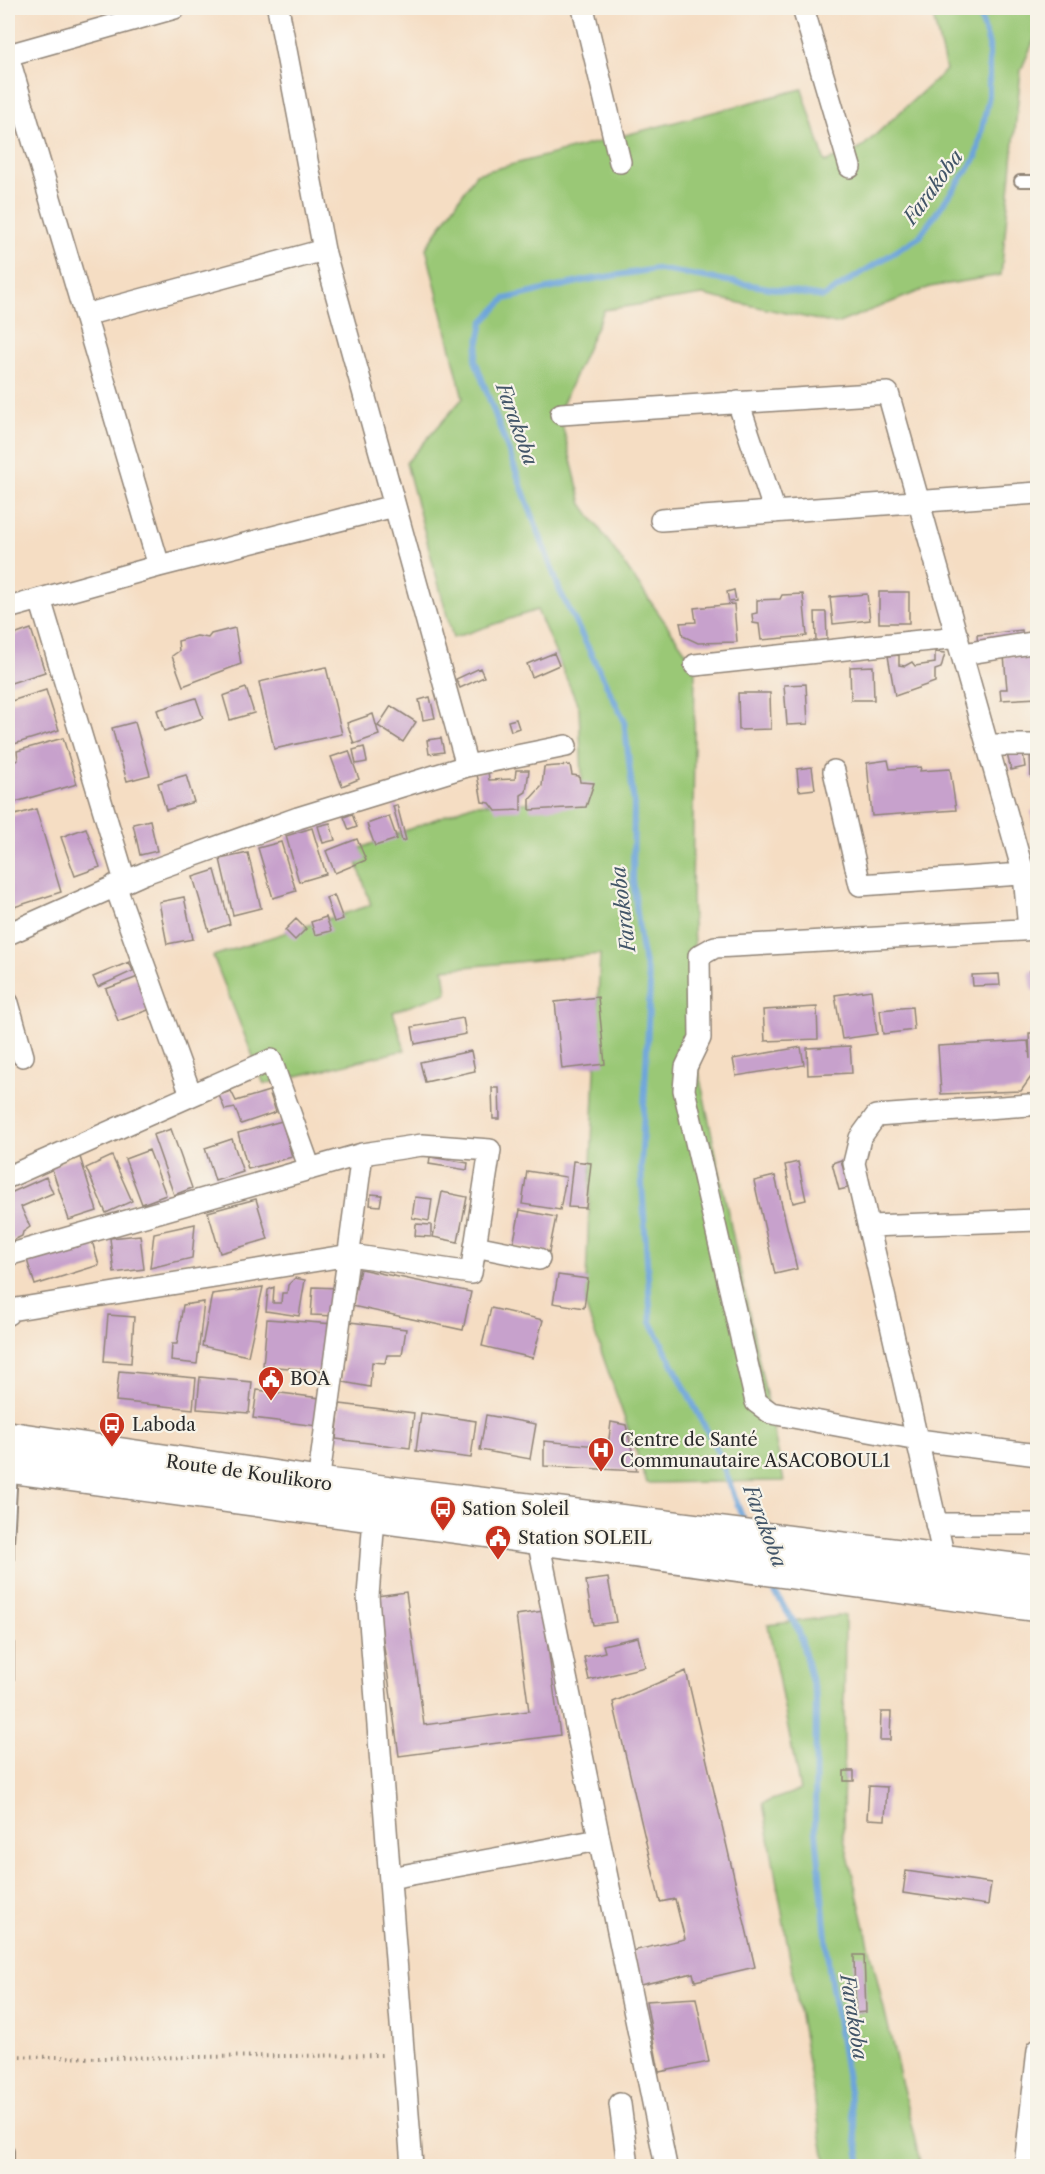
<svg xmlns="http://www.w3.org/2000/svg" width="1045" height="2174" viewBox="0 0 1045 2174" font-family="'Libre Caslon Text',serif">
	<style>
		.green { fill: #9ac876; stroke: #627a50; stroke-width: 1.5 }
		.lines { fill: none; stroke-linecap: round; stroke-linejoin: round }
		.stream { stroke: #6ca4da; stroke-width: 6 }
		.building { fill: #c7a1cc }
		.service-casing { stroke: #908477; stroke-width: 14 }
		.minor-casing { stroke: #908477; stroke-width: 24 }
		.primary-casing { stroke: #908477; stroke-width: 36 }
		.path { stroke: #908477; stroke-width: 4; stroke-dasharray: 1.5 4.5; stroke-linecap: butt }
		.service { stroke: #fff; stroke-width: 10 }
		.minor { stroke: #fff; stroke-width: 21 }
		.primary { stroke: #fff; stroke-width: 33 }
		.labels { text-anchor: middle; stroke-width: 4.5; stroke-linejoin: round; paint-order: stroke }
		.poi-label { font-size: 18px; fill: #2b2b2b; stroke: #f7f3e8; text-anchor: start }
		.street-label { font-size: 18px; fill: #2b2b2b; stroke: #f7f3e8 }
		.water-label { font-size: 20px; font-style: italic; fill: #425568; stroke: #f7f3e8 }
	</style>
	<rect width="100%" height="100%" fill="#f7f3e8"/>
	<filter id="ink" filterUnits="userSpaceOnUse"><feTurbulence type="fractalNoise" baseFrequency=".0167" numOctaves="2"/><feDisplacementMap in="SourceGraphic" scale="12" xChannelSelector="R" yChannelSelector="G"/><feConvolveMatrix kernelMatrix="1 2 1 2 8 2 1 2 1" color-interpolation-filters="sRGB"/></filter>
	<filter id="wash" filterUnits="userSpaceOnUse"><feTurbulence type="fractalNoise" baseFrequency=".008" numOctaves="4" result="noise"/><feDisplacementMap in="SourceGraphic" scale="24" xChannelSelector="R" yChannelSelector="G"/><feGaussianBlur stdDeviation="1.35" result="paint"/><feColorMatrix in="noise" values="0 0 0 0 0 0 0 0 0 0 0 0 0 0 0 0 0 1.4 0 .05"/><feComposite in="paint" operator="in"/></filter>
	<g filter="url(#wash)">
		<rect width="100%" height="100%" fill="#f5ddc3"/>
		<path class="green" d="M931,8H1037V33L1021,70L1001,275L930,287L836,324L703,295L604,310L559,412L582,504L695,665L692,897L699,1073L784,1481L647,1483L585,1305L600,954L444,969L447,993L393,1012L405,1050L264,1084L213,956L371,905L353,851L474,804L583,801L579,708L537,610L453,638L406,463L463,398L426,248L476,174L802,89L825,162L860,149L946,70Z
			M845,1615L843,1834L921,2166H826L763,1803L800,1790L768,1625Z"/>
		<g class="lines">
			<path class="stream" d="M746,1527L718,1452L651,1322L641,1168L650,986L641,946L633,879L634,804L624,720L560,591L475,360L483,322L505,299L587,280L656,269L823,297L919,237L976,158L989,96V45L978,8
				M768,1581L799,1631L816,1698L815,1821L829,1969L861,2166"/>
		</g>
		<g id="blocks">
			<path class="building" d="M734,590L736,601L729,602L727,592Z
				M879,592H909V623H879Z
				M803,594L807,636L761,640L759,624L753,623L752,614L757,613V600L780,599L782,595Z
				M867,594L870,620L833,624L830,597Z
				M734,604L737,642L698,643L683,636L680,623L696,622L694,608Z
				M815,612H826L827,640L816,641Z
				M235,628L241,664L183,686L172,656L179,651L178,641L197,636L208,638L211,634Z
				M31,629L45,672L8,684V637Z
				M1022,630L1023,641L978,646L977,635Z
				M935,652L945,653L941,668L935,670V682L895,696L888,656L899,655V665L905,666L912,662L915,666L935,663Z
				M554,653L559,665L532,677L527,664Z
				M1037,653L1038,698L1001,700L1000,689H1007L1004,656Z
				M873,666L874,700H851L850,667Z
				M326,667L342,734L274,749L259,682Z
				M480,668L484,677L460,688L456,679Z
				M806,684L808,724L787,725L784,685Z
				M246,688L254,713L230,720L223,696Z
				M46,690L59,730L8,746V702Z
				M738,693H770L771,729L739,730Z
				M430,697L435,718L423,720L419,700Z
				M196,698L203,718L164,731L157,710Z
				M391,706L416,722L403,742L378,726Z
				M373,714L379,735L354,744L347,723Z
				M516,719L519,728L511,731L508,721Z
				M135,722L150,775L127,781L112,728Z
				M63,738L77,784L12,803L8,788V764L18,760L17,751Z
				M441,738L444,752L429,754L427,740Z
				M364,747L367,762L356,764L353,750Z
				M349,751L359,779L342,786L331,757Z
				M1030,752H1038V778H1031Z
				M1023,753L1025,767L1011,770L1007,754Z
				M888,760L890,769L921,767L920,771L950,769L956,810L872,816L867,763Z
				M570,765L572,775L579,776L580,782L594,783L586,807L530,810V799L542,786L544,767Z
				M812,767L815,789L799,791L797,769Z
				M488,770L489,780L515,779L516,770H529L526,792L521,795V810L496,811L490,803L482,802L477,774Z
				M186,775L194,802L166,810L158,783Z
				M397,805L406,840L402,841L393,806Z
				M36,809L61,892L8,909V817Z
				M1038,810V844H1036L1031,811Z
				M352,814L357,827L349,830L344,817Z
				M389,816L397,839L375,846L367,824Z
				M150,820L157,851L140,855L133,824Z
				M330,823L335,840L323,843L318,826Z
				M86,828L100,867L75,876L61,837Z
				M312,828L326,874L299,882L286,836Z
				M357,839L366,860L335,873L326,851Z
				M281,842L296,891L273,898L258,848Z
				M248,853L261,908L233,915L220,859Z
				M215,870L230,924L209,931L193,877Z
				M334,895L343,919L334,922L326,898Z
				M184,897L193,939L167,944L159,902Z
				M326,917L331,931L315,935L311,922Z
				M296,919L306,929L295,940L285,930Z
				M129,962L133,971L98,987L93,977Z
				M1038,970V991H1032L1029,971Z
				M999,974L1000,985L973,986L972,975Z
				M138,977L151,1009L118,1021L106,989Z
				M871,990L877,1034L842,1039L835,995Z
				M598,997L605,1064L562,1069L555,1002Z
				M817,1007L818,1039L765,1041L763,1010Z
				M912,1007L914,1030L883,1034L880,1010Z
				M463,1018L466,1034L415,1044L412,1027Z
				M1029,1033H1038V1081L1031,1077L1021,1091L941,1094L938,1046L1028,1041L1030,1059Z
				M850,1046L852,1073L808,1075L807,1048Z
				M801,1047L804,1065L736,1076L733,1059Z
				M471,1051L475,1071L425,1082L420,1062Z
				M492,1088H499L500,1119H493Z
				M231,1091L236,1101L269,1091L276,1112L241,1124L235,1108L225,1110L219,1095Z
				M282,1121L292,1157L248,1169L238,1133Z
				M171,1129L192,1188L174,1195L153,1135Z
				M232,1139L243,1172L215,1181L205,1148Z
				M149,1150L166,1195L142,1204L125,1159Z
				M112,1156L132,1201L106,1213L86,1168Z
				M80,1157L97,1211L69,1220L51,1166Z
				M430,1157L468,1163L467,1170L429,1164Z
				M841,1160L848,1188L839,1190L832,1163Z
				M573,1161L591,1163L586,1208L568,1207Z
				M798,1162L806,1200L793,1203L785,1165Z
				M527,1171L566,1177L560,1210L522,1204Z
				M775,1176L797,1269L775,1274L754,1181Z
				M46,1177L53,1193L21,1207L30,1227L23,1232L22,1236L8,1243V1194Z
				M442,1192L467,1197L458,1242L433,1237Z
				M371,1194L382,1195L380,1206L370,1205Z
				M415,1197L432,1199L429,1221L412,1218Z
				M256,1199L268,1239L220,1253L208,1212Z
				M520,1210L556,1217L549,1252L513,1245Z
				M195,1224L192,1258L150,1268L154,1233Z
				M416,1224L431,1225V1237L415,1236Z
				M140,1235L144,1269L114,1273L110,1238Z
				M92,1241L99,1265L35,1285L27,1260Z
				M360,1269L471,1292L463,1330L352,1306Z
				M558,1275L588,1279L584,1308L553,1303Z
				M295,1278L305,1280L299,1316L266,1311L268,1290L274,1287L273,1303H281L282,1293H287L288,1285Z
				M263,1287L248,1356L202,1346L212,1294Z
				M313,1287L337,1288L336,1316L311,1315Z
				M204,1302L197,1364L171,1361L172,1344H177L183,1305Z
				M491,1308L543,1320L533,1358L482,1346Z
				M108,1315L134,1317L131,1363L104,1361Z
				M267,1319L334,1324L330,1371L263,1366Z
				M350,1322L406,1329L402,1355H387L385,1363L372,1362L370,1387L343,1382Z
				M119,1371L196,1378L193,1409L116,1401Z
				M200,1377L252,1382L249,1413L197,1409Z
				M257,1390L320,1398L317,1426L253,1418Z
				M340,1404L414,1413L410,1448L336,1439Z
				M421,1413L476,1421L471,1458L416,1451Z
				M486,1415L536,1424L530,1459L480,1450Z
				M611,1422L626,1425L637,1471L544,1466V1441L608,1447Z
				M608,1578L616,1622L593,1625L586,1581Z
				M406,1592L424,1725L529,1711L516,1615L543,1611L560,1735L399,1756L377,1596Z
				M638,1637L645,1667L589,1680L584,1657L605,1652L603,1645Z
				M686,1671L755,1967L695,1981L693,1973L640,1985L632,1951L685,1939L675,1899L660,1902L613,1702Z
				M881,1712H891L890,1740H880Z
				M844,1771H854V1781H844Z
				M869,1786L887,1787L885,1820L867,1819Z
				M906,1871L991,1883L988,1905L903,1893Z
				M854,1955H864L866,2012L855,2013Z
				M696,1998L709,2062L659,2072L646,2001Z"/>
		</g>
	</g>
	<g filter="url(#ink)">
		<use href="#blocks" fill-opacity="0" stroke="#908477" stroke-width="1.5"/>
		<g class="lines">
			<g class="service-casing">
				<path id="service" d="M1020,181H1038
					M8,1680V1542L12,1470
					M8,2151V2166"/>
			</g>
			<g class="minor-casing">
				<path id="minor" d="M278,8L324,250L467,766
					M583,8L620,162
					M803,8L850,167
					M8,55L175,8
					M8,56L159,566
					M85,315L324,250
					M738,402L775,512
					M561,414L888,393L1024,875L1029,929
					M661,520L1038,493
					M40,599L125,881
					M8,608L159,566L394,506
					M963,654L1038,642
					M695,665L958,637
					M989,745H1038
					M834,771L860,885L1037,873
					M115,885L191,1095
					M1038,929L715,947L699,956L700,1038L686,1067L684,1090L756,1402L771,1413L918,1440L1038,1455
					M8,934L145,873L298,818L467,766L566,746
					M8,1003L23,1056
					M8,1177L271,1060L310,1169
					M869,1226L1038,1220
					M475,1246L539,1259
					M8,1255L362,1154L422,1145L490,1150L471,1273L350,1255L10,1310L8,1314
					M318,1484L362,1154
					M374,1518L368,1596L412,2166
					M936,1524H1038
					M540,1526L538,1540L666,2166
					M945,1562L854,1163L860,1138L876,1116L1029,1105
					M390,1878L599,1840
					M620,2104L628,2166
					M1025,2166L1038,2050"/>
			</g>
			<g class="primary-casing">
				<path id="primary" d="M8,1438L318,1484L1038,1573
					M8,1466L1038,1605"/>
			</g>
			<path class="path" d="M8,2056L99,2058L385,2055"/>
			<use href="#service" class="service"/>
			<use href="#minor" class="minor"/>
			<use href="#primary" class="primary"/>
		</g>
	</g>
	<defs>
		<g id="civic-pin" transform="scale(1.35)"><path d="M0 17L-7.5 6A9.5 9.5 0 1 1 7.5 6Z" fill="#c8321e" stroke="#f7f3e8"/><path d="M-.6-6.5H3V-4.5H.6V-3L4-1V1h2V6H-6V1h2V-1L-.6-3ZM-1.2 2.5V6h2.4V2.5Z" fill="#fff"/></g>
		<g id="bus-pin" transform="scale(1.35)"><path d="M0 17L-7.5 6A9.5 9.5 0 1 1 7.5 6Z" fill="#c8321e" stroke="#f7f3e8"/><path d="M-5-6H5V4H4V6H2V4H-2V6H-4V4H-5ZM-3.5-4V0h7V-4ZM-3.5 1.2v1.5H-2V1.2ZM2 1.2v1.5H3.5V1.2Z" fill="#fff"/></g>
		<g id="hospital-pin" transform="scale(1.35)"><path d="M0 17L-7.5 6A9.5 9.5 0 1 1 7.5 6Z" fill="#c8321e" stroke="#f7f3e8"/><path d="M-5-5h3v3.5h4V-5h3V5h-3V1.5h-4V5h-3Z" fill="#fff"/></g>
	</defs>
	<g fill-rule="evenodd">
		<use href="#civic-pin" x="271" y="1379"/>
		<use href="#bus-pin" x="112" y="1425"/>
		<use href="#hospital-pin" x="601" y="1450"/>
		<use href="#bus-pin" x="443" y="1509"/>
		<use href="#civic-pin" x="498" y="1538"/>
	</g>
	<g class="labels">
		<g class="poi-label">
			<text x="290" y="1385">BOA</text>
			<text x="132" y="1431">Laboda</text>
			<text x="620" y="1446">Centre de Santé<tspan x="620" dy="21">Communautaire ASACOBOUL1</tspan></text>
			<text x="462" y="1515">Sation Soleil</text>
			<text x="518" y="1544">Station SOLEIL</text>
		</g>
		<g class="street-label">
			<text transform="translate(249 1473) rotate(8)" y="6">Route de Koulikoro</text>
		</g>
		<g class="water-label">
			<text transform="translate(933 187) rotate(-54)" y="7">Farakoba</text>
			<text transform="translate(517 424) rotate(70)" y="7">Farakoba</text>
			<text transform="translate(623 909) rotate(-97)" y="7">Farakoba</text>
			<text transform="translate(765 1526) rotate(69)" y="7">Farakoba</text>
			<text transform="translate(854 2017) rotate(81)" y="7">Farakoba</text>
		</g>
	</g>
	<rect width="1045" height="2174" fill="none" stroke="#f7f3e8" stroke-width="30"/>
</svg>
